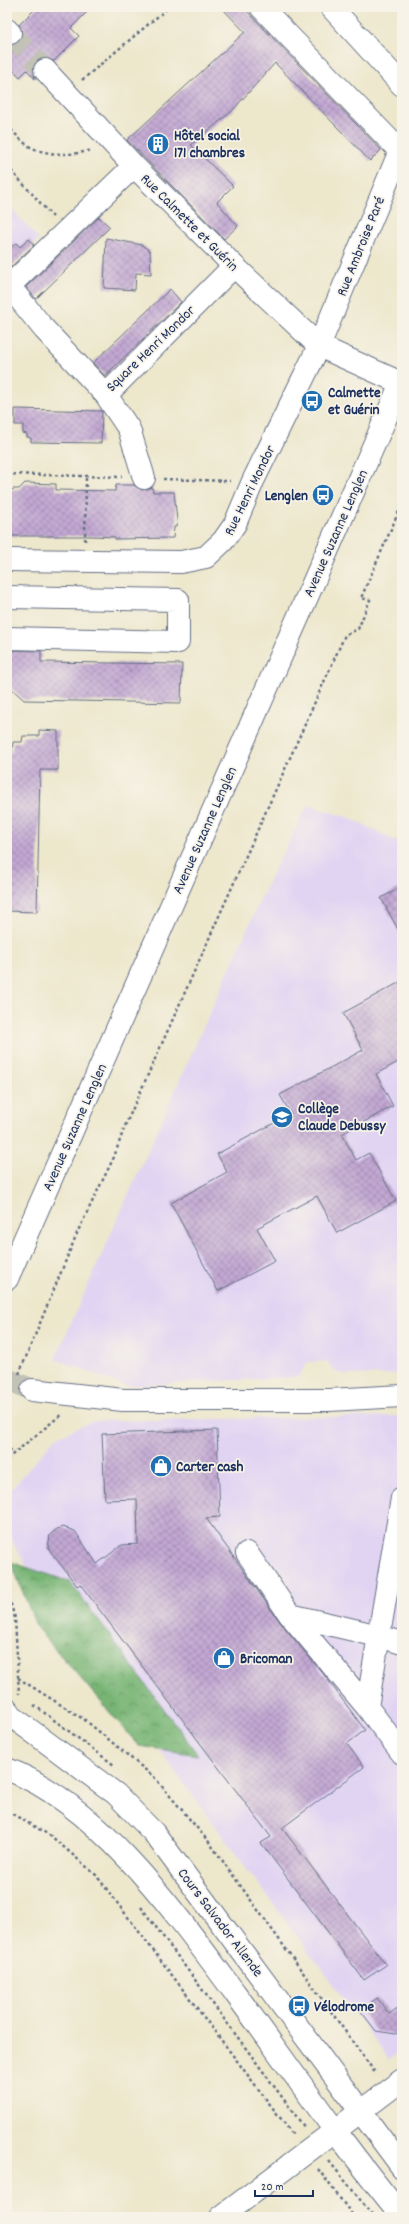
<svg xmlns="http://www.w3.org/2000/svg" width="409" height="2224" viewBox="0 0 409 2224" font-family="Dekko,sans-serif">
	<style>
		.built { fill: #e1d4f3 }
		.forest { fill: url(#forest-crowns); stroke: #4a7269 }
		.building { fill: url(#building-cross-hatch) }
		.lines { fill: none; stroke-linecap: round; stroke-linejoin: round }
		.minor-tunnel { stroke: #c3c2b6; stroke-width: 22; stroke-dasharray: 22 11; stroke-linecap: butt }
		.minor-casing { stroke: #646f84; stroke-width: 24 }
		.major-casing { stroke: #646f84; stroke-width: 24 }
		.path { stroke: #646f84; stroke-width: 2.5; stroke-dasharray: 3 3; stroke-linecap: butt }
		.minor { stroke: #fff; stroke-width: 22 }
		.major { stroke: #fff; stroke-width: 22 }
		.labels { text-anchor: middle; stroke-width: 3.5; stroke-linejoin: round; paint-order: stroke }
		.poi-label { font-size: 15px; font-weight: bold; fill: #1b2f5e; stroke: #f7f3e8; text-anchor: start }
		.street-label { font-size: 15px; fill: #1b2f5e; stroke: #f7f3e8 }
	</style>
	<defs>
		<pattern id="forest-crowns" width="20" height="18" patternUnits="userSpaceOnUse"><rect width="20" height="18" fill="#78b574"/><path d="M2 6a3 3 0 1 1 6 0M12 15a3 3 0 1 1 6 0" fill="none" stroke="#629462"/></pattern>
		<pattern id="building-cross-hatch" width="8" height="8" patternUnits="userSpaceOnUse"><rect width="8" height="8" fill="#c2a8d3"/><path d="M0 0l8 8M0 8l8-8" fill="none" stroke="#9d89ae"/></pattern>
	</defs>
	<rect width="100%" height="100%" fill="#f7f3e8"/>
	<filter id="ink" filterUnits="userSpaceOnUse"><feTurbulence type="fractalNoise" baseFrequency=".025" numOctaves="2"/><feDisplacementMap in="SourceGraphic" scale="8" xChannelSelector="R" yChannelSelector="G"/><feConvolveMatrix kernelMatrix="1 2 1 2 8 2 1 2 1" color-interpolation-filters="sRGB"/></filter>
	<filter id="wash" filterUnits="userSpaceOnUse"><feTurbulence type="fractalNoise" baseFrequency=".012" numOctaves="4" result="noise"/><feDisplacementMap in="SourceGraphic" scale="16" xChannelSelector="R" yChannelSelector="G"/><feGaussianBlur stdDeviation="0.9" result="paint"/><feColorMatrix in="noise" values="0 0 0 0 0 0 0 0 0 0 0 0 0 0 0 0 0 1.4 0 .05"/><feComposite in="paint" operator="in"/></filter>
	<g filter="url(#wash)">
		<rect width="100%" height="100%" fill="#ede7cc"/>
		<path class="built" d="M7,204L39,239L7,270Z
			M308,805L352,819L402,844V1374L345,1375L334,1371L327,1361L307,1362L300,1375L296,1377L125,1386L55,1359L271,876Z
			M402,1416V2050L389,2060L49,1602L15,1547L7,1525V1495L55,1438L93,1421Z"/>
		<path class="forest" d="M11,1562L70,1582L198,1755L139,1746L37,1628Z"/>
		<g id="blocks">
			<path class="building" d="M37,7H92L71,28L79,36L54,61L43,58L36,61L33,67L35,79L27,70L20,77L7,64V45H14L19,42L22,36L19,25Z
				M221,7H243L381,150L370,161L275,63L232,111L191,145L233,186L217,202L238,226L224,239L127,140L245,32Z
				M99,217L110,227L36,299L26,287Z
				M106,238L142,245L150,251L151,274L136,273L135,290L104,288Z
				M29,239L34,245L10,268L7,265V251L16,243L20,247Z
				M170,289L181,302L105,376L93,363Z
				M15,409L102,411L101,443L31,442V438L27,437V434L23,433V425H15Z
				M25,483L56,484V490L115,491L116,485H134L142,490L152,487L153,492H174L177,520L176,527H174L173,538L115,539V537L92,536H7V495L13,489H19Z
				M7,650L41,651V662L182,664L181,703L24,700L12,689H7Z
				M39,730L58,731V770H40L37,912L7,911V751L12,752L13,742H22L23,736H39Z
				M402,887V937L381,898Z
				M402,981V1060L376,1074L393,1106L342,1134L356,1160L369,1153L396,1201L337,1233L317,1196L257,1228L275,1261L218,1291L171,1203L227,1172L217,1154L291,1114L280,1095L363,1050L343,1013Z
				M217,1430L220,1517L206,1518L280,1622L325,1676L365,1730L347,1744L364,1767L282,1828L386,1965L364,1980L261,1843L271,1837L80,1584L77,1586L48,1548L50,1535L57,1529L63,1527L75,1531L97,1564L122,1545L138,1544L137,1499L105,1500L102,1434Z
				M377,1998L389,2014L402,2005V2030L396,2034L376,2031L360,2010Z"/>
		</g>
	</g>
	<g filter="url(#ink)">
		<use href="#blocks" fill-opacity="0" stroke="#646f84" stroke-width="1"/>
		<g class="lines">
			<path class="minor-tunnel" d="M10,33L45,70
				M7,1379L32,1390"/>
			<g class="minor-casing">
				<path id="minor" d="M261,7L400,151
					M331,7L402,85
					M7,30L10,33
					M45,70L134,166L234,266L319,346L401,383
					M134,166L9,286L44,329L106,395L129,429L144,478
					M106,395L234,266
					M7,560L181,562L206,557L223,541L235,524L253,481L319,346L402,146
					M7,597L178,600V642L7,638
					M32,1390L123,1400H329L402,1396
					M402,1498L367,1707L402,1753
					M247,1553L290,1615L367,1707
					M290,1615L379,1636L402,1643
					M221,2217L402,2080"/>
			</g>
			<g class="major-casing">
				<path id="major" d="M7,1279L402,381
					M7,1709L14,1718L116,1794L154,1833L402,2167
					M7,1769C99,1804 178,1916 235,1993C290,2068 343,2145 402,2216"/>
			</g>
			<path class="path" d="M82,80L169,7
				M7,125C13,132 20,139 27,145C44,156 73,156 91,150
				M7,166L53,217
				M7,474L122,477
				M163,479L230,481
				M85,541L86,477
				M19,1374L78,1231L114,1157L125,1126L345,635L358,629L370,600L361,598L402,504
				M7,1408L11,1396
				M7,1444L13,1454
				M7,1459L62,1414
				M7,1592L15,1618L19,1694
				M18,1678L85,1720L154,1777L209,1842L376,2074
				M34,1705L114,1765
				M7,1811L51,1836L96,1875L294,2136
				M141,1907L305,2128
				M329,2161L374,2217
				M318,2169L354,2217"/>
			<use href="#minor" class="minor"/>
			<use href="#major" class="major"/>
		</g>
	</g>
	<defs>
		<g id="building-disc" transform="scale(1.15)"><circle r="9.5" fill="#1f6fb2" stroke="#f7f3e8"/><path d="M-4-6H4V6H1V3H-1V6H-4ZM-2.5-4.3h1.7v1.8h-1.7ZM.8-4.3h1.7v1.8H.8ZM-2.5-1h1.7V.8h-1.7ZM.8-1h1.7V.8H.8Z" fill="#fff"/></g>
		<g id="bus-disc" transform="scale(1.15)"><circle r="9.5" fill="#1f6fb2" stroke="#f7f3e8"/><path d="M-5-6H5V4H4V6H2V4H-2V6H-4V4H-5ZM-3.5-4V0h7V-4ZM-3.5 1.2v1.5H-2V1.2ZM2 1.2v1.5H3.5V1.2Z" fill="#fff"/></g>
		<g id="school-disc" transform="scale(1.15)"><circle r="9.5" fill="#1f6fb2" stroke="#f7f3e8"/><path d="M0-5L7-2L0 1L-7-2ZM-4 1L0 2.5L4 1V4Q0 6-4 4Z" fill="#fff"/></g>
		<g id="shop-disc" transform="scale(1.15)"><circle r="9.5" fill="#1f6fb2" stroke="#f7f3e8"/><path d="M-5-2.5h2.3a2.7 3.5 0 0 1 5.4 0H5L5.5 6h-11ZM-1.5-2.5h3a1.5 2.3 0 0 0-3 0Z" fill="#fff"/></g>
	</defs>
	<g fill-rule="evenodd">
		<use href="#building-disc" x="158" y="144"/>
		<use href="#bus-disc" x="312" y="401"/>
		<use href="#bus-disc" x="323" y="495"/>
		<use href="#school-disc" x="282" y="1117"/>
		<use href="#shop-disc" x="161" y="1466"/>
		<use href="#shop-disc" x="224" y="1658"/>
		<use href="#bus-disc" x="299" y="2006"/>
	</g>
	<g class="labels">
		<g class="poi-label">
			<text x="174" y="140">Hôtel social<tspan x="174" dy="17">171 chambres</tspan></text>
			<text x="328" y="397">Calmette<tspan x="328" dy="17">et Guérin</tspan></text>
			<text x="308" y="500" text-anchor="end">Lenglen</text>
			<text x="298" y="1113">Collège<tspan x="298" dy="17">Claude Debussy</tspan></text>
			<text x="176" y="1471">Carter cash</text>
			<text x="240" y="1663">Bricoman</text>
			<text x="314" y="2011">Vélodrome</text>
		</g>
		<g class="street-label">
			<text transform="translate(190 222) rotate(45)" y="5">Rue Calmette et Guérin</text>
			<text transform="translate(360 246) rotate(-68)" y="5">Rue Ambroise Paré</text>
			<text transform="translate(150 348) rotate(-44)" y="5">Square Henri Mondor</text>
			<text transform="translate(249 490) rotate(-64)" y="5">Rue Henri Mondor</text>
			<text transform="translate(335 533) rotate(-66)" y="5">Avenue Suzanne Lenglen</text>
			<text transform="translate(204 830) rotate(-66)" y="5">Avenue Suzanne Lenglen</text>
			<text transform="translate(74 1127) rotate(-66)" y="5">Avenue Suzanne Lenglen</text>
			<text transform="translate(221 1922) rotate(53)" y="5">Cours Salvador Allende</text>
		</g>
	</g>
	<rect width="409" height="2224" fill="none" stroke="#f7f3e8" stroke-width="24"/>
	<path d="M255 2190v6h58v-6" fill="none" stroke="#1b2f5e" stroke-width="2"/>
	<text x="261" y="2190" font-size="12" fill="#1b2f5e" stroke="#f7f3e8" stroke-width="3" paint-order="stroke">20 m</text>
</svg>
